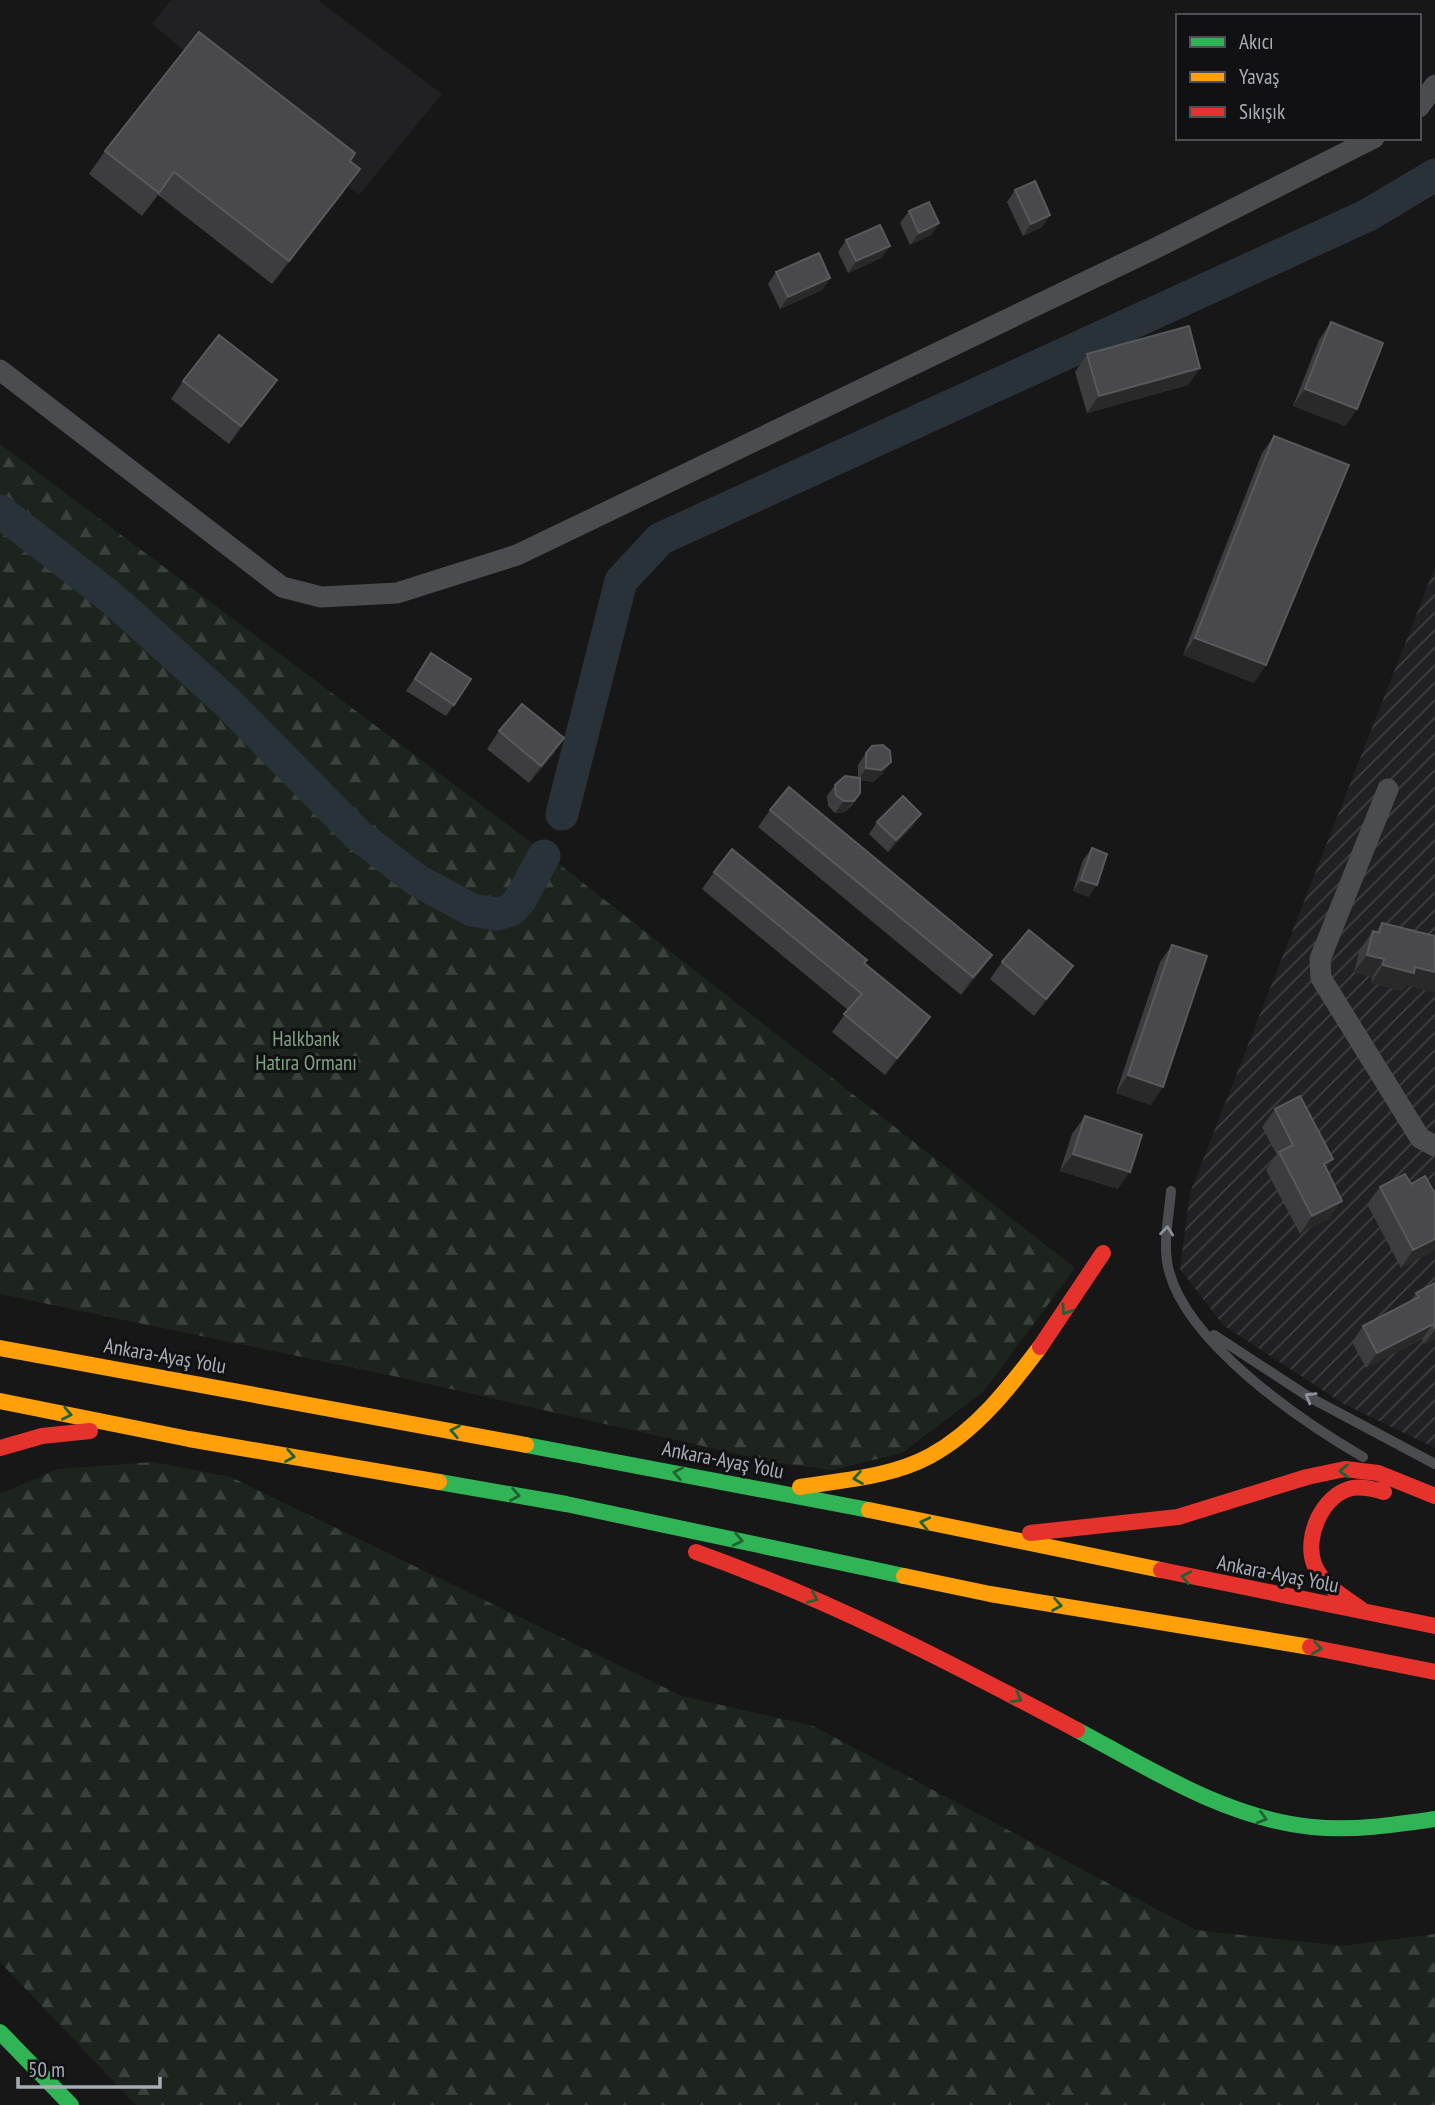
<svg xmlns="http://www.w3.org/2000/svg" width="1435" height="2105" viewBox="0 0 1435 2105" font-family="'PT Sans Narrow',sans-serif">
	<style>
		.built { fill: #212123 }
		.industrial { fill: url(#industrial-furrows) }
		.forest { fill: url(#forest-firs) }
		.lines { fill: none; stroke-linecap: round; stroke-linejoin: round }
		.river { stroke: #2a3239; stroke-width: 33 }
		.lane { stroke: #4b4c50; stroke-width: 10 }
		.street { stroke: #4b4c50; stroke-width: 21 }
		.fast { stroke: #30b455; stroke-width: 16 }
		.slow { stroke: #ff9f0a; stroke-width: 16 }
		.jam { stroke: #e5322d; stroke-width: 16 }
		.wall { fill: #3d3d3f }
		.shaded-wall { fill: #29292a }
		.building { fill: #49494c; stroke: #58595d; stroke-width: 2 }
		.oneway { stroke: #8c9099 }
		.oneway2 { stroke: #206234 }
		.labels { text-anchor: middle; stroke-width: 6; stroke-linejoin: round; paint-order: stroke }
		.park-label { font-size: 21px; fill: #7fa381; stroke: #111113 }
		.street-label { font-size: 21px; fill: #a8adb8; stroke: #111113 }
	</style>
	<defs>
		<pattern id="industrial-furrows" width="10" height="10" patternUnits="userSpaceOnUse" patternTransform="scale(1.75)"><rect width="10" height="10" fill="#212123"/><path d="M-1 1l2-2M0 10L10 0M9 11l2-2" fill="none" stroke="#3e3f41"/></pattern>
		<pattern id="forest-firs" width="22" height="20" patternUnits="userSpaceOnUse" patternTransform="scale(1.75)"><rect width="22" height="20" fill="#1d241e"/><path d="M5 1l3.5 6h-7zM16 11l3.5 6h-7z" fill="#3b413d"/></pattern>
	</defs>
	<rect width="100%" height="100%" fill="#171717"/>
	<path class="built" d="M171,0H318L442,94L359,195L152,24Z"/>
	<path class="industrial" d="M1435,567V1448L1342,1403L1223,1325L1180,1269L1190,1193Z"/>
	<path class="forest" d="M0,444L532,843L1075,1268L983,1392L902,1453L832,1470L773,1462L398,1377L0,1294Z
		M153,1462L231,1477L682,1696L813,1726L1196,1930L1342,1946L1435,1934V2105H136L0,1962V1494L58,1469Z"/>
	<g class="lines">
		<path class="river" d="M0,511L114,600L228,703L358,835L418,881L472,910L497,914L511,910L520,900L544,856
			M562,814L621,581L660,539L1368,215L1435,175"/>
		<path class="lane" d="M1171,1191C1169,1217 1162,1246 1169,1271C1188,1344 1301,1421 1363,1457
			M1214,1335L1309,1397L1435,1464"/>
		<path class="street" d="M1419,107L1435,85
			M0,370L282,587L321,597L397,593L517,555L1160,246L1374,138
			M1388,789L1320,959L1321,978L1420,1138L1435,1146"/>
		<path class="fast" d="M526,1445L869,1510
			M439,1482L566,1504L904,1576
			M1077,1730C1152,1770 1226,1818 1312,1827C1353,1831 1395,1825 1435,1819
			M0,2032L71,2105"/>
		<path class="slow" d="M0,1348L526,1445
			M0,1401L189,1439L439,1482
			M800,1487C843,1480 891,1477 930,1456C976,1431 1010,1387 1040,1347
			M869,1510L1161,1570
			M904,1576L990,1594L1310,1647"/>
		<path class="jam" d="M1040,1347L1103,1253
			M0,1448L42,1436L90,1431
			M1030,1533L1178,1517L1307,1477L1345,1469L1378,1473L1435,1496
			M696,1552C830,1600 951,1663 1077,1730
			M1161,1570L1435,1626
			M1361,1609C1344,1597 1322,1585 1314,1564C1304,1537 1322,1495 1352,1488C1363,1486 1374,1489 1384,1492
			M1310,1647L1435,1672"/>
	</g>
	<path class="wall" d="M105,151L350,161L344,192L272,284L158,195L142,216L89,174Z
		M1015,190L1050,215L1042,227L1023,236L1007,202Z
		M909,211L939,223L931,235L910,245L900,223Z
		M846,240L890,246L881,258L848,273L838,252Z
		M776,272L830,278L822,290L780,309L768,284Z
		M1331,322L1357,409L1345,426L1293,406L1319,340Z
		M1087,354L1200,368L1188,385L1087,413L1075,372Z
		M277,380L229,444L171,399L183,381Z
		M1274,436L1254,683L1183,655L1262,453Z
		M431,653L454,705L446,716L406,691Z
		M499,731L564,738L552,756L529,783L487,749Z
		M866,753L883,773L873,782L860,780V793L852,805L845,812L835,813L828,806L827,796L835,785L858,777V765Z
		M770,810L992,955L980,972L961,995L758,827Z
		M877,822L913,826L888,852L869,834Z
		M1092,848L1089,897L1073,891L1083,860Z
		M714,872L865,963L918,1035L885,1075L832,1032L848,1010L702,889Z
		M1382,923L1406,985L1402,991L1371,983L1372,977L1354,972L1360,949L1373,931L1376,932Z
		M1172,945L1151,1105L1116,1093L1160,962Z
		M1002,962L1073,966L1061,983L1034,1016L990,979Z
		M1275,1109L1326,1169L1330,1218L1300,1234L1266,1170L1277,1155L1262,1127Z
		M1085,1116L1118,1189L1060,1171L1072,1134Z
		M1380,1187L1435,1250L1401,1268L1367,1204Z
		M1435,1283V1339L1424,1344L1422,1339L1366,1368L1352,1342L1363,1326L1410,1302L1416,1293Z"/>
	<path class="shaded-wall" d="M360,169L344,192L272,284L289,261Z
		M1050,215L1042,227L1023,236L1031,224Z
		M939,223L931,235L910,245L919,233Z
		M890,246L881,258L848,273L856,261Z
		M830,278L822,290L780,309L788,297Z
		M1200,368L1188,385L1087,413L1099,396Z
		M277,380L265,398L229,444L241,426Z
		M1305,389L1357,409L1345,426L1293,406Z
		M1195,638L1266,665L1254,683L1183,655Z
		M564,738L552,756L529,783L541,766Z
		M891,762L883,773L873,782L858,780L866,768Z
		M860,793L845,812L835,813L844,801Z
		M921,814L913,826L888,852L896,840Z
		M1081,880L1097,885L1089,897L1073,891Z
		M992,955L980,972L961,995L973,977Z
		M1367,955L1384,959L1372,977L1354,972Z
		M1383,965L1415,967L1435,972V993L1406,985L1402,991L1371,983Z
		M1073,966L1061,983L1034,1016L1046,999Z
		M930,1017L918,1035L885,1075L897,1058Z
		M1128,1075L1163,1087L1151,1105L1116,1093Z
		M1073,1154L1130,1172L1118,1189L1060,1171Z
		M1333,1159L1321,1177L1324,1164Z
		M1342,1201L1330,1218L1300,1234L1312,1216Z
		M1435,1239V1250L1401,1268L1413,1250Z
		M1433,1324L1422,1339L1366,1368L1377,1353Z
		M1435,1329V1339L1424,1344Z"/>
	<path class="building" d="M199,32L355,153L350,161L360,169L289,261L174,172L159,193L105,151Z
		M1035,181L1050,215L1031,224L1015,190Z
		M929,202L939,223L919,233L909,211Z
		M880,225L890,246L856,261L846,240Z
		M819,253L830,278L788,297L776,272Z
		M1331,322L1383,343L1357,409L1305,389Z
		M1189,326L1200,368L1099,396L1087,354Z
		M219,335L277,380L241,426L183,381Z
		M1274,436L1349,465L1266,665L1195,638Z
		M431,653L471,679L454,705L415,679Z
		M522,704L564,738L541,766L499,731Z
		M883,745L890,751L891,762L881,770L866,768V753L872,746Z
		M845,776L860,778V793L854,801H844L836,795L835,785Z
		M789,787L992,955L973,977L770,810Z
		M903,796L921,814L896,840L877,822Z
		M1092,848L1107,854L1097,885L1081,880Z
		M732,849L867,960L864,963L930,1017L897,1058L844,1014L862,994L714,872Z
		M1382,923L1435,936V972L1415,967L1414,973L1383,965L1384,959L1367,955L1373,931L1379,933Z
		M1029,930L1073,966L1046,999L1002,962Z
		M1172,945L1207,956L1163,1087L1128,1075Z
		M1300,1096L1333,1159L1324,1164L1342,1201L1312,1216L1279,1152L1293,1145L1275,1109Z
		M1085,1116L1142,1135L1130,1172L1073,1154Z
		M1405,1174L1411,1184L1425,1176L1435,1194V1239L1413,1250L1380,1187Z
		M1435,1283V1329L1433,1324L1377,1353L1363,1326L1419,1297L1416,1293Z"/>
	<defs><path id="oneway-chevron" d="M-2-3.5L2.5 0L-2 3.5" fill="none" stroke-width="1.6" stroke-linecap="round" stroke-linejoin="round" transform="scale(1.75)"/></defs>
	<g class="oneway">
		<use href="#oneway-chevron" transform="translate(1167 1231) rotate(-84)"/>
		<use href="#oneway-chevron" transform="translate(1310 1397) rotate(-149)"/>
	</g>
	<g class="oneway2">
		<use href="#oneway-chevron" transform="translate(1066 1310) rotate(123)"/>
		<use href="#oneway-chevron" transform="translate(67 1414) rotate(11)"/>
		<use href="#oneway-chevron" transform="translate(455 1431) rotate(-169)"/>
		<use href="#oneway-chevron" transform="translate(290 1456) rotate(10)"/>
		<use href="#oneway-chevron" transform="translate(1344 1471) rotate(178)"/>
		<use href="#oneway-chevron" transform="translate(678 1473) rotate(-169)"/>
		<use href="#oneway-chevron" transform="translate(858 1478) rotate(171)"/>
		<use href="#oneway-chevron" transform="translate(515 1495) rotate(10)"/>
		<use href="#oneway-chevron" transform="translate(925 1523) rotate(-168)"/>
		<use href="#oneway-chevron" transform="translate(738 1540) rotate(12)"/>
		<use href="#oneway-chevron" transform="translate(1186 1577) rotate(-169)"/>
		<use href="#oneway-chevron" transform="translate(813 1598) rotate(23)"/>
		<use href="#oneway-chevron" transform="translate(1057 1605) rotate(10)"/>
		<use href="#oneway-chevron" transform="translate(1317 1648) rotate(9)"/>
		<use href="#oneway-chevron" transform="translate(1017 1698) rotate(29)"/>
		<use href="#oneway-chevron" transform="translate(1262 1818) rotate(16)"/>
	</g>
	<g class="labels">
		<g class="park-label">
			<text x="306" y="1046">Halkbank<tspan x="306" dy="24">Hatıra Ormanı</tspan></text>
		</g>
		<g class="street-label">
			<text transform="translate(165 1356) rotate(10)" y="7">Ankara-Ayaş Yolu</text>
			<text transform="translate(723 1460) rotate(11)" y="7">Ankara-Ayaş Yolu</text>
			<text transform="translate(1278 1574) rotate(11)" y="7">Ankara-Ayaş Yolu</text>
		</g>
	</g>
	<rect x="1176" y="14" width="245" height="126" fill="#111113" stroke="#4d4f55" stroke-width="2"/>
	<rect x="1190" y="37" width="35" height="10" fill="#30b455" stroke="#4d4f55" stroke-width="2"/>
	<text x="1239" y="49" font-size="21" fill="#a8adb8">Akıcı</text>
	<rect x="1190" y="72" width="35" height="10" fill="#ff9f0a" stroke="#4d4f55" stroke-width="2"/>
	<text x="1239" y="84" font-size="21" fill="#a8adb8">Yavaş</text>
	<rect x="1190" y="107" width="35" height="10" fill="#e5322d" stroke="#4d4f55" stroke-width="2"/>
	<text x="1239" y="119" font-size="21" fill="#a8adb8">Sıkışık</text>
	<path d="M18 2077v10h142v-10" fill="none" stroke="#a8adb8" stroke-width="3.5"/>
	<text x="28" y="2077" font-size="21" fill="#a8adb8" stroke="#111113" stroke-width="5" paint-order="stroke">50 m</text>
</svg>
